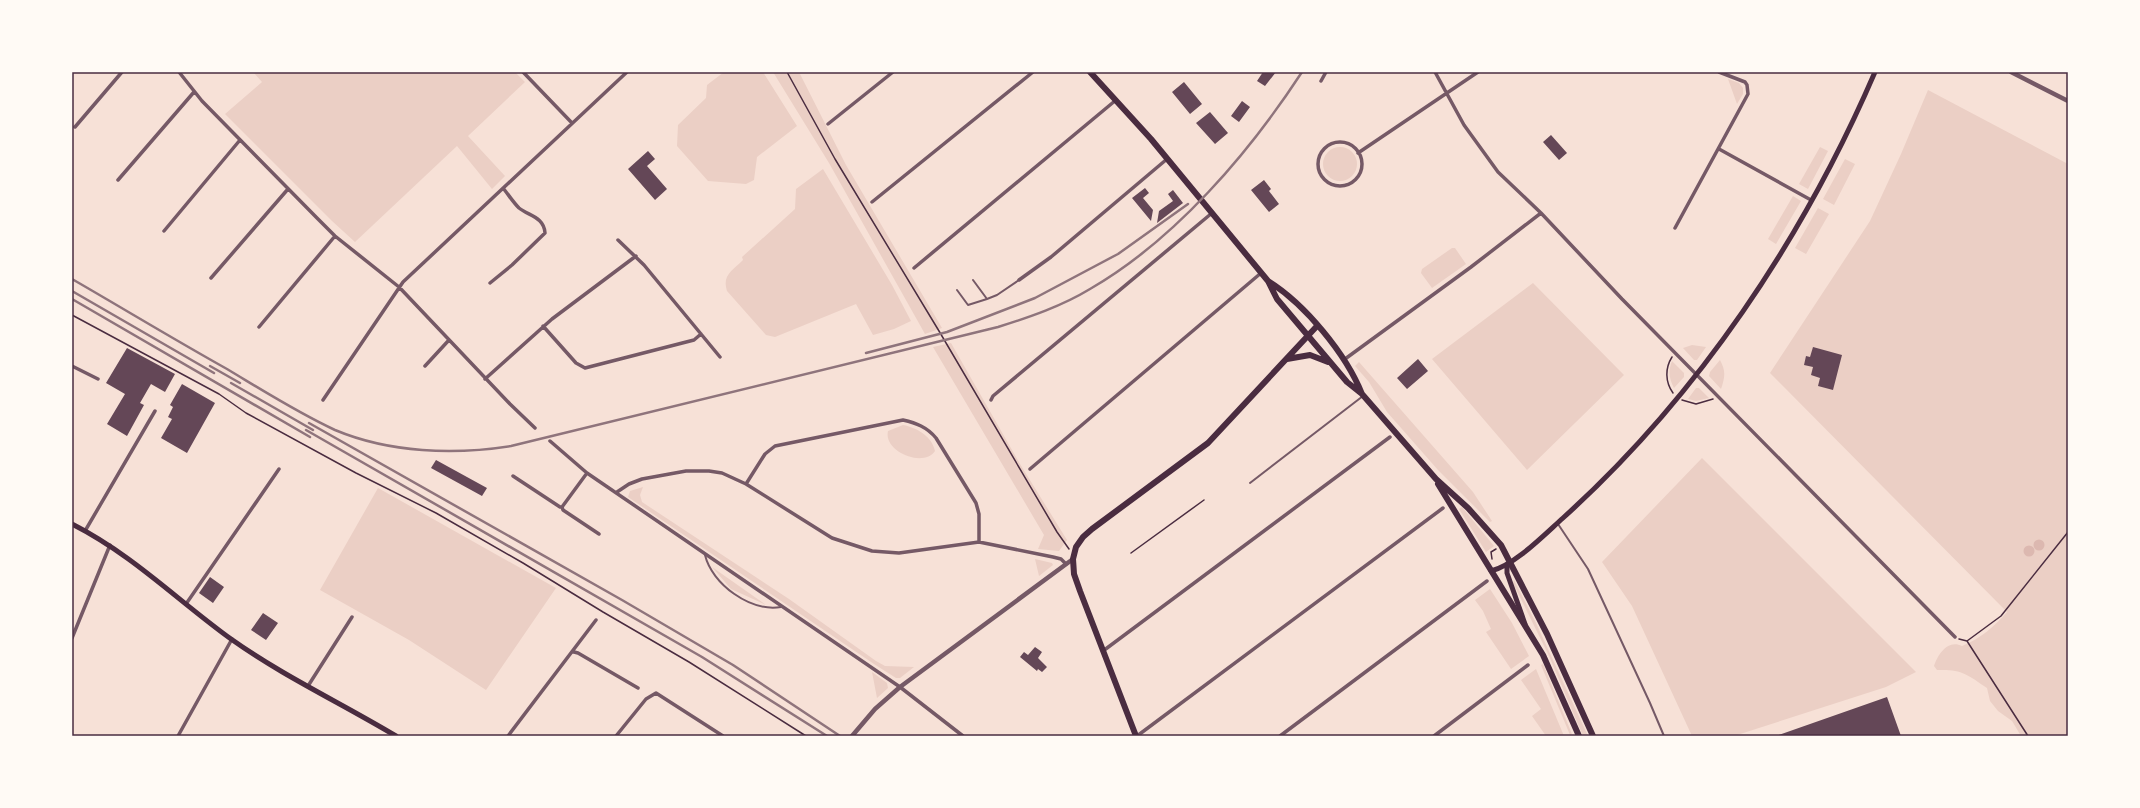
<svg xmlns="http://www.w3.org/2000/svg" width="2140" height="808" viewBox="0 0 2140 808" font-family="'Libre Baskerville',serif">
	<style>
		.green { fill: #ebcfc5 }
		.water { fill: #dcb8b0 }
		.building { fill: #644757 }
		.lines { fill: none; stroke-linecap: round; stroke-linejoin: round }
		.path { stroke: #4a2c40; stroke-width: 1.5 }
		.service { stroke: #755966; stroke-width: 2 }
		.minor { stroke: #755966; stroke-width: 3.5 }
		.tertiary { stroke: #755966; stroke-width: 4.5 }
		.secondary { stroke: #4a2c40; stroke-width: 5 }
		.primary { stroke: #4a2c40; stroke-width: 6 }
		.rail { stroke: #8f747c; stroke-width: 2.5 }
		.neatline { fill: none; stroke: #4a2c40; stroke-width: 1.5 }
	</style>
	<rect width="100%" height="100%" fill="#f7e1d7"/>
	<path class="green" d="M253,72H515L525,82L468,136L505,176L492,189L457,146L355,242L332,221L225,114L262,82Z
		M724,72H763L797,126L757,157L754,180L746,184L708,181L677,146L678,125L706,98L707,85Z
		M773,72H799L846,165L942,328L925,334L829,163Z
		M1728,79L1739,83L1743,88V94L1737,104Z
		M1928,90L2068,164V736H2021L2012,721L1998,711L1990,701L1987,688C1967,674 1961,669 1937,670L1934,666C1938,654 1948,639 1962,646C1980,639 1995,626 2007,612L1770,373L1870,221L1901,154Z
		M1323 164a17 17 0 1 1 34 0a17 17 0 1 1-34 0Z
		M1820,147L1828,151L1808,189L1799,184Z
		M1845,159L1855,164L1834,205L1823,199Z
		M823,169L892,285L911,321L894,329L873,335L856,304L775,337L766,335L727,291C722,275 732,271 743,260L742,257L795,209L796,189Z
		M1793,196L1801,201L1776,244L1768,239Z
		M1818,208L1829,214L1806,254L1795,248Z
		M1452,248H1455L1466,264L1432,288L1421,273L1422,269Z
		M1533,283L1624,375L1527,470L1432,359Z
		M951,343L1020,464L1067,540L1059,551L1038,549L1044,535L933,347Z
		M1692,345L1706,347L1697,360H1694L1683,348Z
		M1720,360C1726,371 1725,377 1721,389L1709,376L1710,372Z
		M1672,361L1684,373V377L1674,388C1669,378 1668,371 1672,361Z
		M1359,362L1473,492L1492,521L1490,522L1438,470L1387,412L1369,382L1355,366Z
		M1696,388H1699L1709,398L1696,401L1688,399Z
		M903,425C917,428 932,436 935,451C924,468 883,452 888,431Z
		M1702,458L1916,672L1886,687L1734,736H1692L1632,606L1602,562Z
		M643,487L640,495L642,502L789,599L876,661L885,666L914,667L900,678H896L874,664L628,497L630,491Z
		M378,488L556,588L486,690L409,640L320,590Z
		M1462,507L1494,546L1486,552L1459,509Z
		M1035,559L1052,563L1053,565L1039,576Z
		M712,567L766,605L731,589Z
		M1514,580L1536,623L1588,736H1583L1549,656L1513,583Z
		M1490,589L1512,623L1529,656L1511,669L1486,632L1491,629L1483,611L1475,600Z
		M1543,664L1572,734L1570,735L1541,665Z
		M1536,669L1564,736H1546L1532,716L1541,709L1521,680Z
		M872,672L887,683L888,688L877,698Z"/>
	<path class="water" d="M2033.5 545a5.5 5.5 0 1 1 11 0a5.5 5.5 0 1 1-11 0Z
		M2023.5 551a5.5 5.5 0 1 1 11 0a5.5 5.5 0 1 1-11 0Z"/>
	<path class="building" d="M1263,72H1276L1265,86L1257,81Z
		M1184,82L1202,104L1190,114L1172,92Z
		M1242,101L1250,107L1239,122L1231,116Z
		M1210,112L1228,133L1215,144L1196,123Z
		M1551,135L1567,153L1559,160L1543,142Z
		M648,151L655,159L647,166L667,189L655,200L628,169Z
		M1264,180L1271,189L1269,191L1279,204L1269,212L1251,190Z
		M1145,188L1149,193L1143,198L1153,210L1151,221L1132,198Z
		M1173,190L1183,203L1157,223L1159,211L1173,201L1168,194Z
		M1813,347L1842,355L1833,390L1818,386L1820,378L1811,375L1813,367L1804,365L1806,356L1810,357Z
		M127,348L175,374L165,392L151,384L140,403L144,405L127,436L107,424L125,394L106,383Z
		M1418,359L1428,371L1407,389L1397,378Z
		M182,384L215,403L187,453L161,438L172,419L168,417L173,407L170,405Z
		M436,460L487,488L482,496L431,468Z
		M210,577L224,587L213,603L199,593Z
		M263,613L278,623L266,640L251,630Z
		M1035,647L1042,652L1038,658L1047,667L1042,672L1038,669L1037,671L1020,657L1024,652L1028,655Z
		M1887,697L1901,736H1776Z"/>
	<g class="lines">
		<path class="path" d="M787,72L835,159L939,331L1057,532L1069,549
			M72,315L219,394L246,413L356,473L436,513L523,563L603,612L689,662L806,736
			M1672,357C1665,368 1665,382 1673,393
			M1682,400L1696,404L1713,399
			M1131,553L1204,500
			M1492,559L1491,552L1496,549
			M1959,639L1967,641L2001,616L2068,532
			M1967,641L2028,736"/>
		<path class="service" d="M973,280L987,299L997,295L1019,280
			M957,290L968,305L987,299
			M1250,483L1363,396
			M1558,524L1588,569L1650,703L1664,736
			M705,555C712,584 750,612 781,607"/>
		<path class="minor" d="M179,72L202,101L317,218L335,236L399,287L510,404L535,428
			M523,72L572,123
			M1435,72L1464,125L1498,172L1541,213L1622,299L1955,637
			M1321,81L1326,72
			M828,124L893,72
			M75,127L122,72
			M1318 164a22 22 0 1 1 44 0a22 22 0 1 1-44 0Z
			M1719,149L1811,200
			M1358,153L1478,72
			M118,180L194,92
			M872,202L1033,72
			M1675,228L1748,94L1747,85L1745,82L1719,72
			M164,231L240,140
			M618,240L644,265L720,357
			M914,268L1116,100
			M211,278L288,189
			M1019,280L1051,257L1167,159
			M490,283L512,265L545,233C544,217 529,216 519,208C513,202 508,194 503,188
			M543,326L576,363L585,368L694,340L701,334
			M259,327L335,236
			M1345,359L1471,267L1541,213
			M72,366L98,379
			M425,366L449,340
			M485,379L552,319L636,256
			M323,400L403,282L627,72
			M991,400L993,396L1212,213
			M550,441L587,473L900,687L963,736
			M1030,469L1261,273
			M513,476L560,507H562L587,473
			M746,484L765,454L775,446L903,420C916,423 927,427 936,438L976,503L979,514V542
			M617,492L629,484L642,479L686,471H709L722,473L746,484L832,538L872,551L899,553L979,542L1053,557L1061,559L1066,564
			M562,507L563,510L599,534
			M85,531L155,411
			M186,604L279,469
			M72,638L110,545
			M1103,651L1390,437
			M574,652L578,653L638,688
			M308,686L352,617
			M178,736L232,639
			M508,736L596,620
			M616,736L646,699L656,693L723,736
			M1137,736L1443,508
			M1280,736L1487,581
			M1434,736L1528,665"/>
		<path class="tertiary" d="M2011,72L2068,101
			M852,736L875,709L900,687L1073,559"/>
		<path class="secondary" d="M72,524C133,555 177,600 231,639C283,676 341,703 396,736
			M1507,564V573L1525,624
			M1491,571C1515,565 1544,535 1563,518C1698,396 1803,239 1875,72"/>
		<path class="primary" d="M1090,72L1151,139L1268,281L1277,299L1347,382L1362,394L1436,479L1468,508L1501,545L1547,634L1593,736
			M1268,281C1305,304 1346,354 1362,394
			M1287,359L1310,355L1328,362
			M1438,484L1543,655L1579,736
			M1136,736L1080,591L1074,574L1073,559L1076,547L1083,537L1092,529L1208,443L1317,326"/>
		<path class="rail" d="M72,279C124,309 175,340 227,369C262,390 298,413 335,430C390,453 454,455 511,446L998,327C1030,317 1062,306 1090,289C1175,240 1249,153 1302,72
			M72,291L214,373
			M72,299L310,437
			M866,353L947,332L1035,298L1118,254L1188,204
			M210,366L240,383
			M231,383L313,430
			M309,423L622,600L733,665L840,736
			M306,430L702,657L827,736"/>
	</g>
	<rect width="2140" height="808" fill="none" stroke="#fffaf5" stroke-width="146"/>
	<rect x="73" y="73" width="1994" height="662" class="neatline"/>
</svg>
